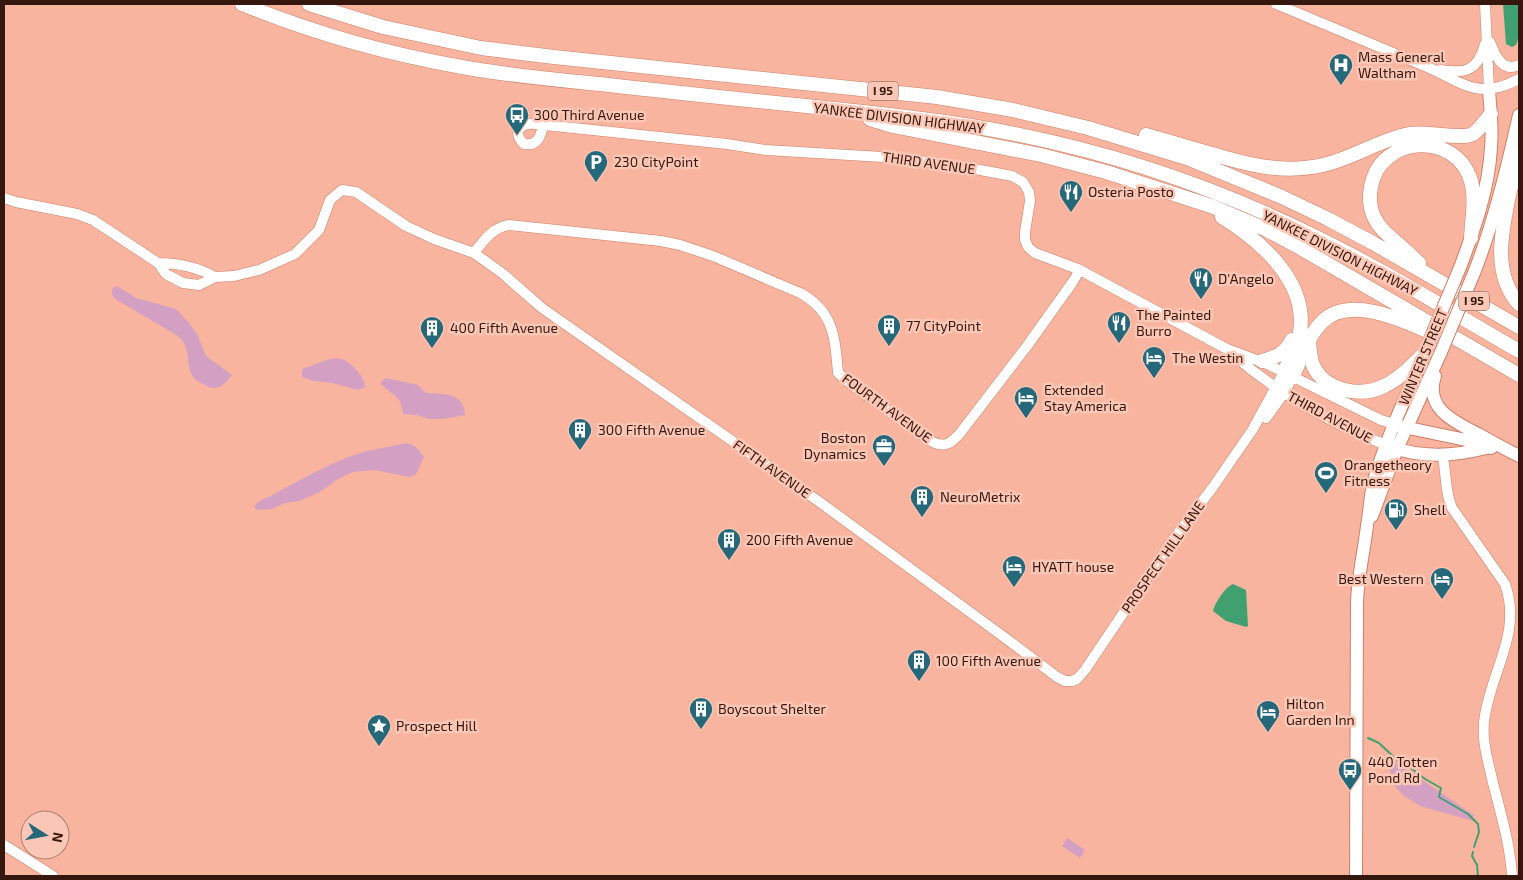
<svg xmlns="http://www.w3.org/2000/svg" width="1523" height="880" viewBox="0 0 1523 880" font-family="'Exo 2',sans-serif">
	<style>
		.green { fill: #d3a0c3 }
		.water { fill: #41a070 }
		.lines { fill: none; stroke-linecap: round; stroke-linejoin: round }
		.stream { stroke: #41a070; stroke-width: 2 }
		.minor-casing { stroke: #d07f66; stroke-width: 11 }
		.major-casing { stroke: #d07f66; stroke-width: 14 }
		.highway-casing { stroke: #d07f66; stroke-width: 15 }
		.minor { stroke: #fff; stroke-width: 10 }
		.major { stroke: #fff; stroke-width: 12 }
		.highway { stroke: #fff; stroke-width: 14 }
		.major-bridge-casing { stroke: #d07f66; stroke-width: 14; stroke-linecap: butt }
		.major-bridge { stroke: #fff; stroke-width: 12 }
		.labels { text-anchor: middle; stroke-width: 5; stroke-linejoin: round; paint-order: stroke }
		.shield { fill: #fac6b5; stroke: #714c3f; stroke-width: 1 }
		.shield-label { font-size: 12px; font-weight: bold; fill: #36170d }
		.poi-label { font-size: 14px; fill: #36170d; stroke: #fac6b5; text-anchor: start }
		.street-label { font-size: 14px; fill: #36170d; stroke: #fac6b5 }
	</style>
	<rect width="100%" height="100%" fill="#f8b49e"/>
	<path class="green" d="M117,286L136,298L176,309L188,322L197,334L206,356L232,375C225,384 217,392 207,386C203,384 197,382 194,378C184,364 193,349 178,336L117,300C112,296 111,294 113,288Z
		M336,358C339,359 342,359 344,360C353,364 365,378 365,387L358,390L332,383L314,381L302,377V369C315,365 323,360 336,358Z
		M386,378L418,385L426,393C443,394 464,392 465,415L443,419H429L417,415L403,414C401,394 392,396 380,383Z
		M406,443C416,445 418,449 424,457L416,474L410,477L374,470L353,472L338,479L320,492L299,501L285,503L272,509L257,510L254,507C260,498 267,499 276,493C302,479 328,464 357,454C372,449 390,447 406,443Z
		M1388,757L1471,813L1474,815L1473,821L1420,806L1403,795L1393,784L1388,762Z
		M1067,838L1085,850L1080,858L1062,846Z"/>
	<path class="water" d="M1503,4H1519L1518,39L1516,45L1512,47L1506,44Z
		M1233,584L1246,590L1248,626L1246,627L1226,621L1213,611C1215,603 1225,587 1233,584Z"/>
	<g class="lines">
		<path class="stream" d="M1368,738L1379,743L1398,761L1407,765L1425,779L1441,788L1439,797L1468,814L1478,824L1479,832L1474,847
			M1473,852L1472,856L1477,865L1478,876"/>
		<g class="minor-casing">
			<path id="minor" d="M1276,4C1326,25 1376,46 1427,67C1443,73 1458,85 1475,88C1490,91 1506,86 1519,79
				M1485,4L1489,89
				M1490,42C1495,55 1502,73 1519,65
				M1440,70C1465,74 1478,71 1485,44
				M543,125C541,136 538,146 524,144C512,133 520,122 535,124L727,144L766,150L899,158L970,168L1012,176L1023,182L1029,192L1030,201L1025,232V240L1028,247L1035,253L1078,269L1227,349L1267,364L1381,420L1394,424
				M4,198L16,202L77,214L93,220L158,263L166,274L183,283L199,285L215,277L234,276L259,270L295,254L319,230L330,200L342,190L356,192L406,226L434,239L474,253L502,273L542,308L821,503L1004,637L1057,677L1065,681H1072L1077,679L1085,670L1169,545L1213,487L1253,429L1284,372
				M474,253C483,241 493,227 509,225L661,241L680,245L713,256L800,293C834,311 835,338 838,373L853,386L929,440C944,449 951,444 961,432L1027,346L1072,283L1080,270
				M158,263C179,263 197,267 215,277
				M1231,353C1277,393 1330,423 1386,445
				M1266,418L1284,393L1293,376
				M1442,454C1447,472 1444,490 1452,508L1505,584C1523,634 1489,674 1484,722C1482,742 1488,760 1492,779C1500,811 1510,843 1512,876
				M4,845L53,876"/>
		</g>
		<g class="major-casing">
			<path id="major" d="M1461,265C1475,227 1489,188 1491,147C1493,128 1490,108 1489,89
				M1474,273C1494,222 1507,168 1519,115
				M1435,376C1424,409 1455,422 1478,434C1492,442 1505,449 1519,456
				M1399,426L1466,440L1491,448
				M1391,447C1422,458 1455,456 1486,448
				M1372,516L1397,449L1441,352
				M1356,876L1357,602C1358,576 1364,551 1367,526C1370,510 1370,495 1374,480C1387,437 1406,396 1424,355"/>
		</g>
		<g class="highway-casing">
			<path id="highway" d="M242,4C313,33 387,54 462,67C510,76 559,80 609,85C678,93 747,100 816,107C872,113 927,118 983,128C1098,148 1209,184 1314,236C1384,270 1451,312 1519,351
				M309,4L383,27L481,48L554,57L937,97L1013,110L1088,128L1187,158L1282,197L1328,219L1373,243L1519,327
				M870,119L893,126L1041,155L1106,172L1211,206L1265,229L1297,246L1519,375
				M1146,135C1168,141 1190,148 1212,154C1249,165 1284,174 1323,165C1353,158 1379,140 1409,134C1426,131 1461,140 1473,134C1480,129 1485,121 1491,114
				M1519,147C1516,165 1512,182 1508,200C1501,235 1493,275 1519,304
				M1222,217C1261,241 1308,282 1300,332C1298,346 1290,359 1284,372
				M1419,263C1414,259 1410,254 1405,250C1394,239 1381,232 1374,217C1370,208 1369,197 1371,187C1380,135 1456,130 1471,181C1476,199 1472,219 1471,238
				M1309,342C1310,350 1310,358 1313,365C1325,392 1362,398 1386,385C1401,378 1413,364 1425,353
				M1262,361C1276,357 1285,354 1292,340
				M1293,376C1301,359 1308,336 1322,322C1349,294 1405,321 1434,334"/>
		</g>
		<use href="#minor" class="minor"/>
		<use href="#major" class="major"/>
		<use href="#highway" class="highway"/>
		<g class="major-bridge-casing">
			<path id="major-bridge" d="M1428,344L1461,265
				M1441,352L1474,273"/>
		</g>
		<use href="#major-bridge" class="major-bridge"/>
	</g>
	<defs>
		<g id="hospital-pin" transform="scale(1.25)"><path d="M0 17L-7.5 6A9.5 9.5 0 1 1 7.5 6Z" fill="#24687a" stroke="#fac6b5"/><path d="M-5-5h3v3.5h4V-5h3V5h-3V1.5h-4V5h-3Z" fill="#fff"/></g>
		<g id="bus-pin" transform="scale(1.25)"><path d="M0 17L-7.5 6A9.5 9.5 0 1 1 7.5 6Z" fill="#24687a" stroke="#fac6b5"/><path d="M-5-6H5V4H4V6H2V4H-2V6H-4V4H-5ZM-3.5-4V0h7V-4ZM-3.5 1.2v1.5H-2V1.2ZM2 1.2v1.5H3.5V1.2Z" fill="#fff"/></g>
		<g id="parking-pin" transform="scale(1.25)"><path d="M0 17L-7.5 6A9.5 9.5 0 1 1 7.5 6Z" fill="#24687a" stroke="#fac6b5"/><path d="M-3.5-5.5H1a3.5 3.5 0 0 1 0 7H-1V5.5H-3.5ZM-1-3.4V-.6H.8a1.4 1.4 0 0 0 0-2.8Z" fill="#fff"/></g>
		<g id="restaurant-pin" transform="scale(1.25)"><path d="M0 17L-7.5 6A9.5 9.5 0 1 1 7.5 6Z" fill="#24687a" stroke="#fac6b5"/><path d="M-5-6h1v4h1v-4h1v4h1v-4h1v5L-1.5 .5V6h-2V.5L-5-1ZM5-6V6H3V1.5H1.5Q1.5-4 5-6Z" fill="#fff"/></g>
		<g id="building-pin" transform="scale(1.25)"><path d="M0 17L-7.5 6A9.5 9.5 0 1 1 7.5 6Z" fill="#24687a" stroke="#fac6b5"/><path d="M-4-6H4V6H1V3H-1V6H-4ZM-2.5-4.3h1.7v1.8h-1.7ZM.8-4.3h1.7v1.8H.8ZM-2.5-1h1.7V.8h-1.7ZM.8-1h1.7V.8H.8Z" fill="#fff"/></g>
		<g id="hotel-pin" transform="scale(1.25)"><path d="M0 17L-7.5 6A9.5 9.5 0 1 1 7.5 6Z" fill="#24687a" stroke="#fac6b5"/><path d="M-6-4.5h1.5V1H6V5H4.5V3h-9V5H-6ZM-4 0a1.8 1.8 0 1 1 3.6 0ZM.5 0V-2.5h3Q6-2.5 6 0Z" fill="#fff"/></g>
		<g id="office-pin" transform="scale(1.25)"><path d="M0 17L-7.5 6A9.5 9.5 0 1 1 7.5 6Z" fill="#24687a" stroke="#fac6b5"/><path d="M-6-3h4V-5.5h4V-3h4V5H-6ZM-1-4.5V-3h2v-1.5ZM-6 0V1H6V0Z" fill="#fff"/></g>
		<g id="stadium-pin" transform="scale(1.25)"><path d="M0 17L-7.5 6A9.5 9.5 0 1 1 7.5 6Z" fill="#24687a" stroke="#fac6b5"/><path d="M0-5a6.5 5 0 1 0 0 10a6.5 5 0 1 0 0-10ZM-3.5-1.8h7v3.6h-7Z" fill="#fff"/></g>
		<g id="fuel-pin" transform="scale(1.25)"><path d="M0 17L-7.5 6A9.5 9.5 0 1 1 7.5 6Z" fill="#24687a" stroke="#fac6b5"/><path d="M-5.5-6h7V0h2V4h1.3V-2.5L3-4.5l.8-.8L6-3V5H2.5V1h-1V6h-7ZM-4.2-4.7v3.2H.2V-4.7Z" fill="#fff"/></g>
		<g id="sight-pin" transform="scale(1.25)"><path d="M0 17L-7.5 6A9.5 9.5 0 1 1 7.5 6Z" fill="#24687a" stroke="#fac6b5"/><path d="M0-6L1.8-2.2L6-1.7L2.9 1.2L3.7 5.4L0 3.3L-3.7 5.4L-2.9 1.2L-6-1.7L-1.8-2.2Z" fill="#fff"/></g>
	</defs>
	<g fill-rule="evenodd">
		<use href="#hospital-pin" x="1341" y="65"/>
		<use href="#bus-pin" x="517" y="115"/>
		<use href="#parking-pin" x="596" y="162"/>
		<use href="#restaurant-pin" x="1071" y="192"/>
		<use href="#restaurant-pin" x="1201" y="279"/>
		<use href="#restaurant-pin" x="1119" y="323"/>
		<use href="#building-pin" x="889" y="326"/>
		<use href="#building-pin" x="432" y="328"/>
		<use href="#hotel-pin" x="1154" y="358"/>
		<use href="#hotel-pin" x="1026" y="398"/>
		<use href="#building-pin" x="580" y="430"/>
		<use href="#office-pin" x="884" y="446"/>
		<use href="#stadium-pin" x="1326" y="473"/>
		<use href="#building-pin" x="922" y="497"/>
		<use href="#fuel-pin" x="1396" y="510"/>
		<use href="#building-pin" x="729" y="540"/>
		<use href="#hotel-pin" x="1014" y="567"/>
		<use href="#hotel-pin" x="1442" y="579"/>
		<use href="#building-pin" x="919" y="661"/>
		<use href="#building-pin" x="701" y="709"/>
		<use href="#hotel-pin" x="1268" y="712"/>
		<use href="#sight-pin" x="379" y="726"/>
		<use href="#bus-pin" x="1350" y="770"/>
	</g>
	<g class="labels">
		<g class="shield">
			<rect x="868" y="81.5" width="30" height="19" rx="4"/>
			<rect x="1459" y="291.5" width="30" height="19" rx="4"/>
		</g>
		<g class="shield-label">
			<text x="883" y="95">I 95</text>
			<text x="1474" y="305">I 95</text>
		</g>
		<g class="poi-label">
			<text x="1358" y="62">Mass General<tspan x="1358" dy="16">Waltham</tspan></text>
			<text x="534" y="120">300 Third Avenue</text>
			<text x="614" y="167">230 CityPoint</text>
			<text x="1088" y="197">Osteria Posto</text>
			<text x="1218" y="284">D'Angelo</text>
			<text x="1136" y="320">The Painted<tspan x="1136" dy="16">Burro</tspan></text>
			<text x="906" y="331">77 CityPoint</text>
			<text x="450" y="333">400 Fifth Avenue</text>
			<text x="1172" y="363">The Westin</text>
			<text x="1044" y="395">Extended<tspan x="1044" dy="16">Stay America</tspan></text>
			<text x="598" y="435">300 Fifth Avenue</text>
			<text x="866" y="443" text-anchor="end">Boston<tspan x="866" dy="16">Dynamics</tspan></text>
			<text x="1344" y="470">Orangetheory<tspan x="1344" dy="16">Fitness</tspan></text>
			<text x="940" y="502">NeuroMetrix</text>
			<text x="1414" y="515">Shell</text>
			<text x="746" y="545">200 Fifth Avenue</text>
			<text x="1032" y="572">HYATT house</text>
			<text x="1424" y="584" text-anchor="end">Best Western</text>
			<text x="936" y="666">100 Fifth Avenue</text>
			<text x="1286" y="709">Hilton<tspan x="1286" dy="16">Garden Inn</tspan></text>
			<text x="718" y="714">Boyscout Shelter</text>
			<text x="396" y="731">Prospect Hill</text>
			<text x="1368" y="767">440 Totten<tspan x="1368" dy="16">Pond Rd</tspan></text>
		</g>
		<g class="street-label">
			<text transform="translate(899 118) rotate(7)" y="5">YANKEE DIVISION HIGHWAY</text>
			<text transform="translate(929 163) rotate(8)" y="5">THIRD AVENUE</text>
			<text transform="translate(1340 253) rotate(27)" y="5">YANKEE DIVISION HIGHWAY</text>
			<text transform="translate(1423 357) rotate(-67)" y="5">WINTER STREET</text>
			<text transform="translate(887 408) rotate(36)" y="5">FOURTH AVENUE</text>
			<text transform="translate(1330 417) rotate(28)" y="5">THIRD AVENUE</text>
			<text transform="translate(772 469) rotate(35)" y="5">FIFTH AVENUE</text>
			<text transform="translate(1163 557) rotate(-55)" y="5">PROSPECT HILL LANE</text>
		</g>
	</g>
	<rect width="1523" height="880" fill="none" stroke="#36170d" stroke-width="10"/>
	<g transform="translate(45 835) rotate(101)"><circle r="24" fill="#fac6b5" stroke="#ac8072"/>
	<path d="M0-4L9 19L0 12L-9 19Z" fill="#24687a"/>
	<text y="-8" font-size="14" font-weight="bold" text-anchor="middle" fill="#36170d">N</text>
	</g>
</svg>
